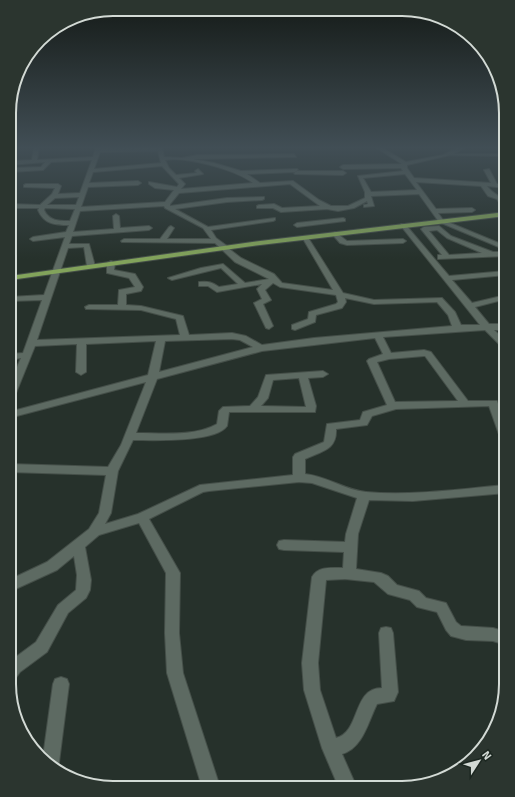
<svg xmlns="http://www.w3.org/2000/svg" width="515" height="797" viewBox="0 0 515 797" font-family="Signika,sans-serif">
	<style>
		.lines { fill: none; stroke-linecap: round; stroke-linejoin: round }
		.minor-casing { stroke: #454f49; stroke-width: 2 }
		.major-casing { stroke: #454f49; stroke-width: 2 }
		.minor { fill: #5d6a62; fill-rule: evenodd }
		.major { fill: #82a35b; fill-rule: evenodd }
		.rim { fill: none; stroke: #d3dad5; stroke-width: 2 }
	</style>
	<rect width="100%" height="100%" fill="#26312b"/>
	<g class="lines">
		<g class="minor-casing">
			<path id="minor" d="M10,147H12L14,156L11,158Z
				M34,147H39L37,160L93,157L96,147H101V149L162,147L164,157L182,158L197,155L294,154L296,157L193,159L214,163L241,171L297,169L298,170L295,172L247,174L260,183L293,181L319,200L331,206H348L365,198V192L358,176L403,171L401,168L343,169L340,167L343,165L402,164L375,147H381L406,162L443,155L459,147H466L454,154H506V156L450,155L407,165V168L414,178L491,183L484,170L489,169L497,184H506V188L487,186C494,196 506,196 506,211L504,210L497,199L488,196L481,186L416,182L436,209L472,208L475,210L472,212L438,213L443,220L506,246V250L439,222L419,194L371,196L374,206L364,207V205L368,204L367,201L354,208L338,211L327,209L281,212L273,208H257V206L259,205L274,204L282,208L320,206L290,184L179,193L170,204V206L227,198L264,197V199L262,200L227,202L175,209L208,227L275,218V220L273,221L211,230L216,238L227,246L228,248L241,258L274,274L282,283L333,290L302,237L307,236L343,293L374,300L442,298L455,312L461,325H480L401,226V224H405L449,276L506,271V275L452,280L472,303L506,295V299L475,307L489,324H506V330H494L506,341V349L503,348L485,330L383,337L391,353L424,350L431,352L468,401H497L506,425V443L501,440L489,406L396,409L372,416L367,425L336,429C337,450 322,451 305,459V474C326,476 345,490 366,492C412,496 460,489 506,485V493L413,501L369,500L358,534L356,569L381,573L388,576L397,585L419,591L426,598L446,603L456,622L461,626L493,628L506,632V645L493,641L466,640L451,636L446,630L437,612L417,607L410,600L388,594L374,582L345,579L326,580L318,663L320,690L336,738C361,732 352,688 382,688L379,633L381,628L386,627L391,628L393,633L398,692L394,701L377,704C368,722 363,748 342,754L357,788H339L322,748L304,690L302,663L312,577C318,566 332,568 343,568L344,552L284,550L279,549L277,545L279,541L284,540L345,542L346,534L357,498L312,483L299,482L209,491L203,492L149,519L180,573L179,633L183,673L220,787H202L167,673L165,633L166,573L139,523L99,535L85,547L91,580L90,590L86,598L68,613L47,652L20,672L15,679L9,681V662L36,642L58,605L76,590L77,575L74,556L57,570L9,592V580L47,562L89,529L99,513L106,475L9,472V464L108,467L121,445L146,382L9,418V412L148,375L156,341L86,344V372L81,375L76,372L77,344L35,346L14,398L9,401V385L21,358L10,360V354L23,353L42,300L10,301V297L44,295L65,237L33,241L30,239L33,237L66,232L69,225C55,225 44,224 38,210L39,208H10V204L40,205L52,194L55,188L24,187V185L26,184H58L61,186L58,194L80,193L92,160L51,162L43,170L10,172V168L41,167L45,162L10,165V161L32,160ZM158,151L161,163L94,169L100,152ZM165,160C186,156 236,170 253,183L181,189L185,184L179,178L203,174L198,169L195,171L197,173L176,175L169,168ZM162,166L179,184L177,187L149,182V184L155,188L174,190L165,202L81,207L88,187L138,185L141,183L138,181L89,183L93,172ZM405,174L417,190L371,192L363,178ZM79,197L76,205H47L55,198ZM164,206L165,208L203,228L211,239H167L174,228L171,226L169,227L160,239H124L121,241L122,242L215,243L235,262L269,279L245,283L223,264L201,268L168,278L172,280L221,268L238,284L219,287C212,282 208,281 199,282V286H208L217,292L262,284L257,289L262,299L254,303L266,328L269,329L273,326L263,304L271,300L265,290L273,283L280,287L336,295L338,302L336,304L309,312L308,319L292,325V329L295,330L315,322L316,315L342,308L346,302L345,298L374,304L437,302L448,315L452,326L314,338L262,345L246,336L232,333L189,335L183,316L141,306L126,305V294L141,291L143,287L135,274L114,270L115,263L111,261L107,263V273L129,278L135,287L119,290L118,305H89L85,307L86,309L141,310L172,318L176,319L180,335L37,340L68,248L84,247L87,266L91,268L95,266L89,244H69L72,236L149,230L152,228L149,226L120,228L119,216L116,214L113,216L114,229L73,232L80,211ZM45,208L75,209L70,221C59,221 49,221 44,210ZM375,338L383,354L369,359L367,361L387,405L363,412L360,420L327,424L324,442L295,454L293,457V475L200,485L138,514L105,524L111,513L118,471L133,440C153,440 215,443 227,426L229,412H315L316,406L308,378L323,377L328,374L323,371L266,375L258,397L250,406L223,407L219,411L217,424C194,437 161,433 136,433L157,379L262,351ZM232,339L240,340L253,347L159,372L165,341ZM424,356H425L458,401L395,402L377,362L389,359ZM299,378L306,407L261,406L268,398L273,380Z
				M297,171H343L346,173L343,175L295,174L294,173Z
				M343,218L345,219V221L297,227L294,225L297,223Z
				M439,226L451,236L493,252H506V256L438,259V255H442L421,229L424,227ZM437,230L447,238L482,253L449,255L429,231Z
				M335,232L347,241L403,239L406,241L403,243L347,245L340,243L332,234Z
				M61,677L67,679L69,684L58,770L50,767L43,757L53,684L55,679Z"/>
		</g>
		<g class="major-casing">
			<path id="major" d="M506,212V216L260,245L10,280V276L260,241Z"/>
		</g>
		<use href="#minor" class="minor"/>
		<use href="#major" class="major"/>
	</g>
	<linearGradient id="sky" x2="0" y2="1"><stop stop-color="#151b18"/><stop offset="0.57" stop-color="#414e55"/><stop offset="1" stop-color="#414e55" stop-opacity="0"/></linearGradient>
	<rect width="515" height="259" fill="url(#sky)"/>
	<path d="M0 0H515V797H0ZM113 16H402A97 97 0 0 1 499 113V684A97 97 0 0 1 402 781H113A97 97 0 0 1 16 684V113A97 97 0 0 1 113 16Z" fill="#2b352f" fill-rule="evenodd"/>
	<path class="rim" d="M113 16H402A97 97 0 0 1 499 113V684A97 97 0 0 1 402 781H113A97 97 0 0 1 16 684V113A97 97 0 0 1 113 16Z"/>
	<g transform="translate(479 761) rotate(54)" stroke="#1c2721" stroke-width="3" paint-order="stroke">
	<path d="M0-3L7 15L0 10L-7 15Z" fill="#d3dad5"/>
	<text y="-6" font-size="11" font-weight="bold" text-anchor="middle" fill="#d3dad5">N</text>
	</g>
</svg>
